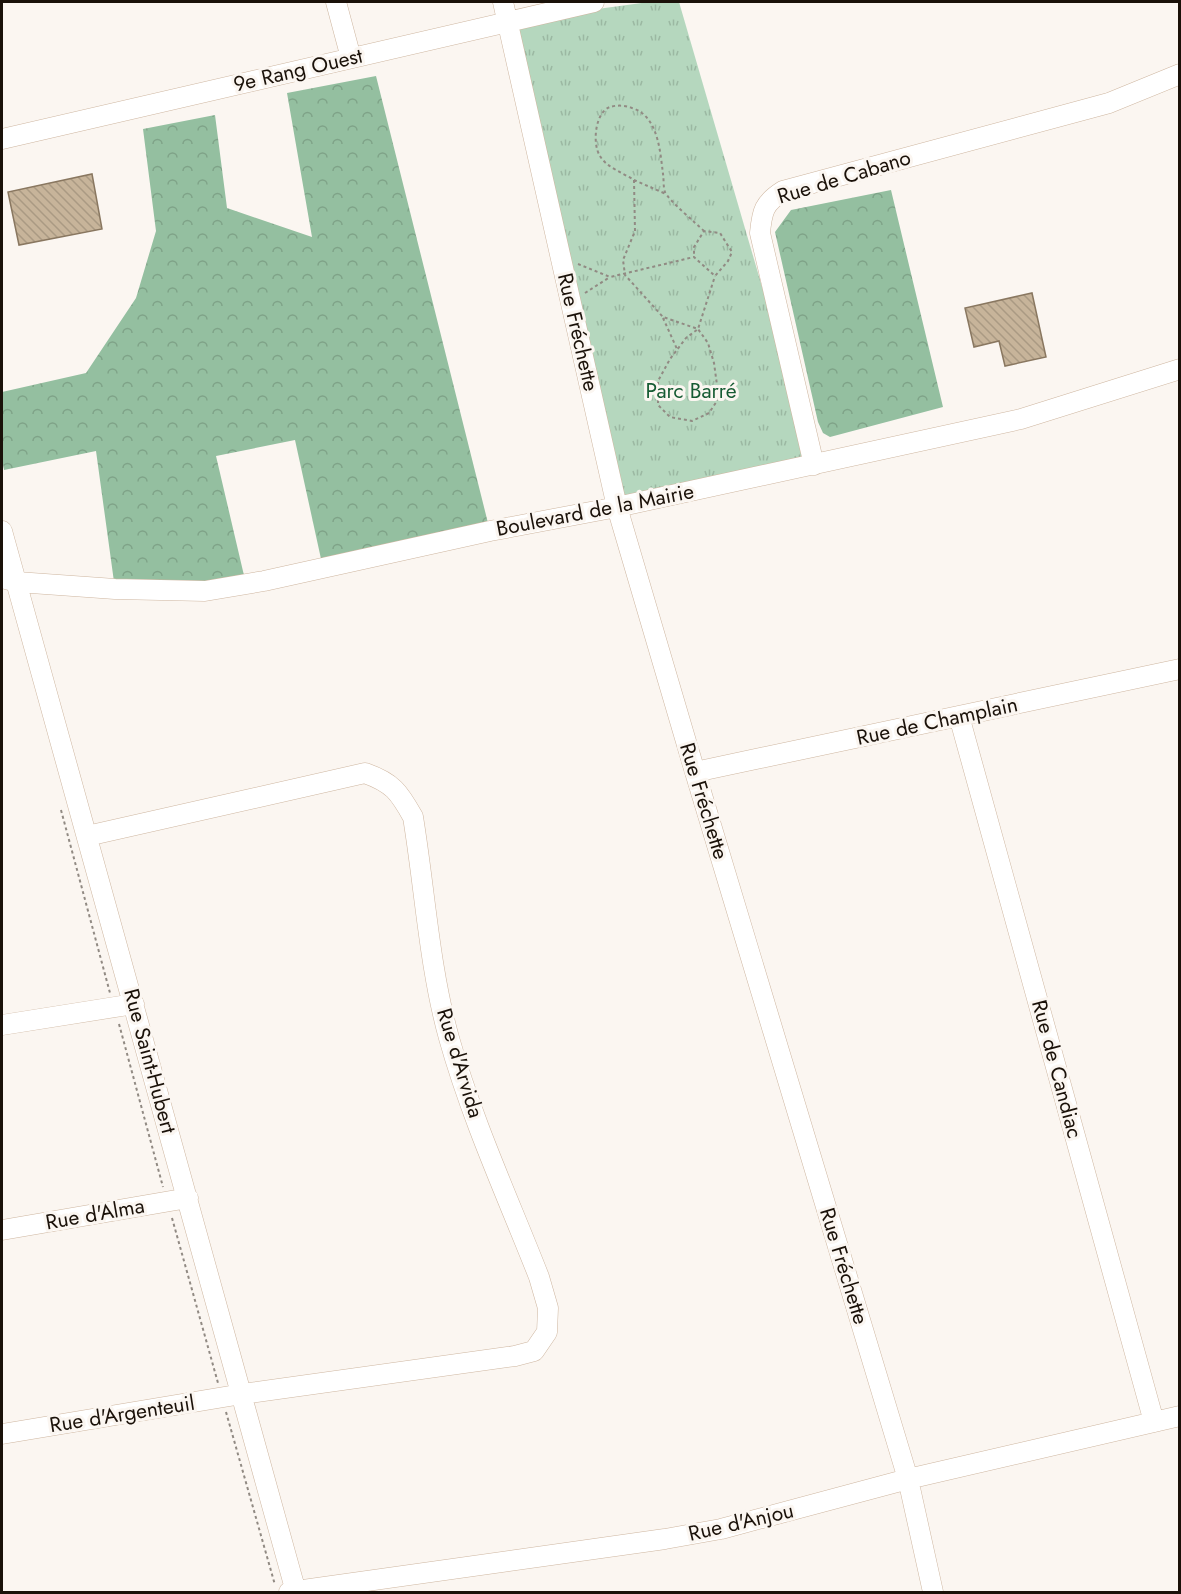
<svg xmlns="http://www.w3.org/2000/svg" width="1181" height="1594" viewBox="0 0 1181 1594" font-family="Jost,sans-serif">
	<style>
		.forest { fill: url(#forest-crowns) }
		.park { fill: url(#park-tufts) }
		.building { fill: url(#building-back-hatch); stroke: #897760; stroke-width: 1.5 }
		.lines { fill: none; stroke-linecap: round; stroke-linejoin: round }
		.minor-casing { stroke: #ceb6a0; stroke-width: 21 }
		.path { stroke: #918a83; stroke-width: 2; stroke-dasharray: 3 3; stroke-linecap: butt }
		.minor { stroke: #fff; stroke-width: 20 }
		.labels { text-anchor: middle; stroke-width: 6; stroke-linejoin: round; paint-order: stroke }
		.street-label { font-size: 21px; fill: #1a1109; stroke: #fbf6f1 }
		.park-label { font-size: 21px; fill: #165b33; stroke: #fbf6f1 }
	</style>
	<defs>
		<pattern id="forest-crowns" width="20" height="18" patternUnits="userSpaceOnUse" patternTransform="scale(1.5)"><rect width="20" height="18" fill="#94bfa0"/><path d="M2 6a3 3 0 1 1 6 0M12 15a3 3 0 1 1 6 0" fill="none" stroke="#7fa388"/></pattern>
		<pattern id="park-tufts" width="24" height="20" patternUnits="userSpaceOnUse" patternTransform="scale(1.5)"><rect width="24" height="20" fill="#b5d7be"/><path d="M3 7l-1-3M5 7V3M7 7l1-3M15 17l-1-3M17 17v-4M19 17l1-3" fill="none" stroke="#9bb8a2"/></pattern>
		<pattern id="building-back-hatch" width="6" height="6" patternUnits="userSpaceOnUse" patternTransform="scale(1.5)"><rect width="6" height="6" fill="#c7b49a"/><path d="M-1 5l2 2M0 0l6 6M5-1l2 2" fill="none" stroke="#aa9a83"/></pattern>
	</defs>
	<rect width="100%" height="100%" fill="#fbf6f1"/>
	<path class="forest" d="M376,76L490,531L323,568L295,440L216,456L246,584L115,589L96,451L4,470L2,459V392L86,373L136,298L156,231L143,129L215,115L227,208L312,237L287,93Z
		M891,190L943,407L830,437L823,433L818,422L775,232L791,210Z"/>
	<path class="park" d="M649,2H679L814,465L617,507L509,21Z"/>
	<path class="building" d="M92,174L102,229L19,245L8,192Z
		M1032,293L1046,357L1005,366L999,341L974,347L965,308Z"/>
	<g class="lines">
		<g class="minor-casing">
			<path id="minor" d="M336,2L351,58
				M503,2L617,507L695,772L908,1479L933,1592
				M2,139L594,2
				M814,465L760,233C762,211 764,203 783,191L1109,103L1180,74
				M2,531L296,1592
				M2,578L17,582L115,589L205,591L264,581L490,531L617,507L1021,419L1180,369
				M959,716L1154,1422
				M695,772L1180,669
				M2,1025L134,1004
				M2,1230L188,1198
				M2,1434L242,1394L515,1356L534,1351L547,1332L548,1308L539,1277C508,1198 472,1120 449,1038C429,966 425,890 413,817C399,792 393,783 365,773L87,836
				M289,1592L665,1539L721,1529L908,1479L1180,1416"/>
		</g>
		<path class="path" d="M634,180L666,194
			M704,231C697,224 668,200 665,192C663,187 664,179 663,174C660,150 658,116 632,108C625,105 616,105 610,107C595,112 592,144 600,156C606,167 623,173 634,180L635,231L623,260L625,275L663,317L698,329L708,343L714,363L717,385V401L709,413L692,421L670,417L658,405V381L670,359L686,338L698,329L715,276
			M578,264L610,277L694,257L715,276L728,261L732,252L720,233L704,231L694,247V257
			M585,293L610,277
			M663,318L677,349
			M61,810L110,993
			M119,1024L163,1187
			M172,1218L218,1383
			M226,1412L275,1585"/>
		<use href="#minor" class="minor"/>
	</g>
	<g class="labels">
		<g class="street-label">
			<text transform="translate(298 70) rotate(-13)" y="7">9e Rang Ouest</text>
			<text transform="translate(844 177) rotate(-17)" y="7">Rue de Cabano</text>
			<text transform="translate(578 332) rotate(77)" y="7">Rue Fréchette</text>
			<text transform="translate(595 510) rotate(-11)" y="7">Boulevard de la Mairie</text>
			<text transform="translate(937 721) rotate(-12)" y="7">Rue de Champlain</text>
			<text transform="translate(704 801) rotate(73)" y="7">Rue Fréchette</text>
			<text transform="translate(150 1061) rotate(75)" y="7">Rue Saint-Hubert</text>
			<text transform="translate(460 1063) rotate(73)" y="7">Rue d'Arvida</text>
			<text transform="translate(1057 1069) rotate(75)" y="7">Rue de Candiac</text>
			<text transform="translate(95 1214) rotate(-10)" y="7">Rue d'Alma</text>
			<text transform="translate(844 1266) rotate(73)" y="7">Rue Fréchette</text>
			<text transform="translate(122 1414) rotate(-9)" y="7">Rue d'Argenteuil</text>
			<text transform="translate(741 1522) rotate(-13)" y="7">Rue d'Anjou</text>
		</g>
		<g class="park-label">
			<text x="691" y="398">Parc Barré</text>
		</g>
	</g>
	<rect width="1181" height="1594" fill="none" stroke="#1a1109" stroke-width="6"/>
</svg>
